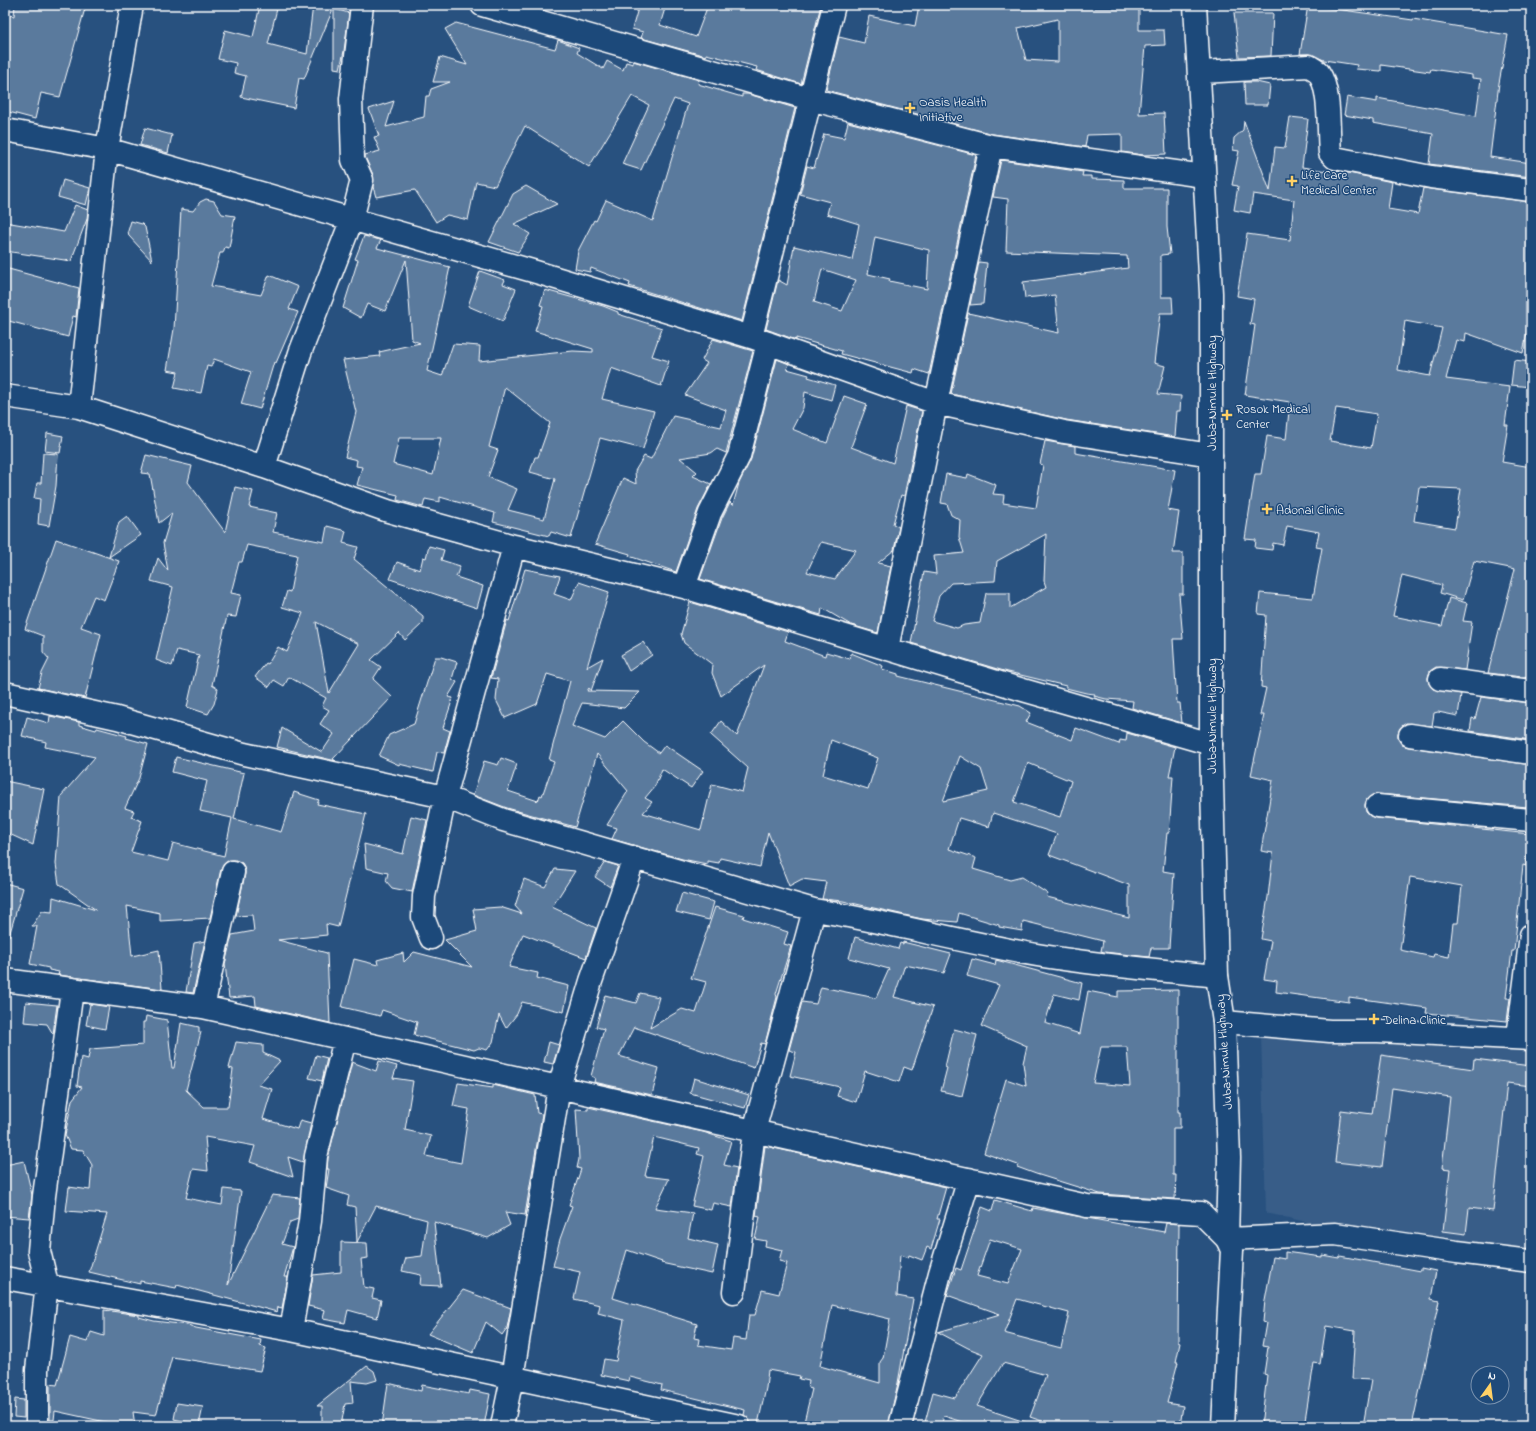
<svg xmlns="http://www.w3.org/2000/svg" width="1536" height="1431" viewBox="0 0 1536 1431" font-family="'Indie Flower',sans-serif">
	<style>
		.built { fill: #375d88 }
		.building { fill: #5a7a9d; stroke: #fff; fill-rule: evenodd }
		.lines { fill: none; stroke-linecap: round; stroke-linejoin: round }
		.minor-casing { stroke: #fff; stroke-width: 25 }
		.major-casing { stroke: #fff; stroke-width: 25 }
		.minor { stroke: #1f4a7a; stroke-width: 22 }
		.major { stroke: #1f4a7a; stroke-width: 22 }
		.poi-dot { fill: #ffd166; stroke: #1f4a7a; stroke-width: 1.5 }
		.labels { text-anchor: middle; stroke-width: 3; stroke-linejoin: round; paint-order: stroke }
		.poi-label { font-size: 13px; fill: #fff; stroke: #1f4a7a; text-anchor: start }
		.street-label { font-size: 13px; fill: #fff; stroke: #1f4a7a }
	</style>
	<rect width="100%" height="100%" fill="#28517f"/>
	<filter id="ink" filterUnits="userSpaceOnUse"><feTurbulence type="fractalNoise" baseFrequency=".025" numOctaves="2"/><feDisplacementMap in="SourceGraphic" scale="8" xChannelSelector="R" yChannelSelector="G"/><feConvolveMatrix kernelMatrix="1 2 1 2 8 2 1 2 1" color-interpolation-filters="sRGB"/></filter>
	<g filter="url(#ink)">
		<path class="built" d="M1261,1034L1410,1040L1531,1050V1255L1329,1227L1266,1213Z"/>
		<path class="building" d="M15,5H86L60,97L41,93L35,119L5,111L8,95L5,81V14L14,16Z
			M260,5H278L268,44L307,54L313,5H329V8L333,9L304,79L299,78L294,108L241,97L246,76L234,73L236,63L218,59L225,30L253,37Z
			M639,5H666L660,25L696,37L708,5H821L801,84L756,70L757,67L706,54V56L641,38L643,32L632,29Z
			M919,5H1095V8H1139V30H1164L1165,45L1145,46L1139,114L1164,113L1166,154L1143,155L1122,152V134L1087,135L1085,147L993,134L826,90L839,37L864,43L869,16L915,26ZM1058,19V62L1026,60L1018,28Z
			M1308,5L1413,20V19L1508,35L1499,83L1490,157L1531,163V177L1429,164L1433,134L1373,123V120L1344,115L1347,97L1377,102V98L1476,116L1481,79L1472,78V75L1431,69L1430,72L1381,65V71L1356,69L1357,65L1324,60L1309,54H1300Z
			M334,9L349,13L344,51L340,69L334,68Z
			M1234,13H1273L1271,56L1239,57Z
			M456,23L555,49L558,40L579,48L577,53L603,69L607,61L623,70L626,62L633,64V61L699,80L698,84L742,97V94H748L795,108L742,321L629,286L630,283L591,268L590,272L575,269L578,251L594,220L596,221L606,200L653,221L688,104L674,99L641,170L622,164L649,105L632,96L589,167L525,126L495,186L476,182L468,220L447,215L436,222L415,190L376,197L373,187V175L365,157V155L380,151L374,137L379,136L369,109L394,101L386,127L424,117L426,96H429L431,89L450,82H433L440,57L467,65L445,29Z
			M1244,82H1256L1270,85L1268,105H1245Z
			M1290,117L1308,119L1302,167L1333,172L1334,170L1392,182L1388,209L1418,214L1423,188L1531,202V311L1523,353L1466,333L1465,342L1456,340L1446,379L1510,387L1505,425H1508L1502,462L1531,467V678L1488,673L1515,569L1474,561L1463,600L1440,593L1442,585L1402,575L1393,616L1442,626L1449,598L1467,603L1463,621L1472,622L1465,670L1436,667L1430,671L1428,678L1429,684L1433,689L1461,694L1458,716L1438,712L1434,713L1432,726L1406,723L1400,728L1398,733V739L1402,745L1408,747L1531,765V792L1528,807L1378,794L1372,795L1367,799L1365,805L1366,812L1370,816L1376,818L1530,834L1526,866L1523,865L1514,951H1512L1506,998H1510L1507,1021L1426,1013L1427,1008L1349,997V1002L1276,992L1277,981L1264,979L1271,941L1261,939L1268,897L1273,853L1261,851L1273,780L1251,775L1264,715H1260L1266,688L1261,687L1266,615L1258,614L1260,593L1313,598L1322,548L1316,547L1319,532L1287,526L1283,545L1273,543L1272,550L1255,548L1256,540L1245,539L1255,474H1261L1267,436L1286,439L1290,402L1245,395L1255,325L1250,324L1254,299L1237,296L1247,234L1290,240L1294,200L1253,194L1250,213L1234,210L1238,186L1232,185L1239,151L1233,150L1234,138L1243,130L1244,121L1270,191L1275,147L1285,148ZM1405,321L1442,328L1430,376L1398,370ZM1336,408L1377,414L1371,448L1330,441ZM1419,487L1461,489L1455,528L1414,521ZM1410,877L1462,886L1458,923H1453L1449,957L1434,954L1433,957L1400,950Z
			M848,122L976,155L929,374L914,369L913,373L841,354L842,351L796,338V340L766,329L778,280L787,285L794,246L852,260L859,224L827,214L830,202L800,194L807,166L814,168L824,134L844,138ZM875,237L929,250L927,289L889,281L890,279L868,274ZM822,269L856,280L842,311L814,302Z
			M145,128L172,135L168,153L140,145Z
			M1001,160L1083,172L1082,176H1091V179L1124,180V188H1167V227L1170,254L1161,255V297H1172L1173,313H1160L1154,363L1165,366L1158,394L1181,396L1180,411H1177L1175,437L1066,420L951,394L968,313L1059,333L1055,295L1025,298L1023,282L1128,268L1127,256L1006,251L1008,199L993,197Z
			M63,180L90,188L86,205L58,197Z
			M526,186L557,204L514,224L530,234L518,252L489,242L513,194Z
			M206,199L214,201L222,214L235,216L229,248L225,247L223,253H220L211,286L261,295L269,275L298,287L289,309L298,312L276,363L274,362L260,409L241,404L251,372L214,359L211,367L207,366L201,393L174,388L178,372L167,370L174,329L181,209L193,211L200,202Z
			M75,205L88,210L87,219L71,261L5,251V222L64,232Z
			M131,221L142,224L145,227L152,261L129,236L128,231Z
			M364,236L381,240L377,248L450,267L427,371L442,376L453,344L480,346L479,361L573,351L593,352V349L535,331L543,306L540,305L545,290L603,306L618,312V314L662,328L652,356L669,361L661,386L611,368L602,399L654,411L643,449L600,438L571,538L551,532L549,536L493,522L495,513L440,497V502L425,499L423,507L397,500L398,495L357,485L362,467L356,466L357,460L345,457L356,412L343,360L380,356L379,352L420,343L412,340L406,260L385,311L367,304L361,318L343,308L358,260L355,259ZM505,387L550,423L538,457H535L530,472L555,479L544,519L508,510L517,489L488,477L498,450L489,447ZM399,438H441L433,475L393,464Z
			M979,262L987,263L983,304L970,305Z
			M5,268L79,288L76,317L73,316L68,337L5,320Z
			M480,271L505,280L503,284L516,289L503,321L468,306Z
			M713,339L753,351L726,453L717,449L711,453L680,458L697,472L693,476L711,484L698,509L676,572L629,556L630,554L595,544L623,478L636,484L635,471L644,456L651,459L673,416L721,427L726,410L685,395L707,363L702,360Z
			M777,359L789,364L787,369L809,375L808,377L835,385L831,400L805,392L803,408L792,429L827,443L844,396L867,404L851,447L893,463L906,406L922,411L904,496L901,495L893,524L899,527L894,550L878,563L891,566L878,633L851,625L822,608L821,615L700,579L722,518L730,502L733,505L739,483L751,459ZM821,542L856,550L835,579L807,572Z
			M1514,360L1531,362V387L1511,385Z
			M47,433L63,436L60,453L45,451Z
			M1045,441L1075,446V453L1175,470L1168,510L1179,512L1173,553H1183V594H1179L1183,639H1173L1177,703H1180L1182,723L1132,708L1133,701L1106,699L1094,696L1095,694L1086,693L1066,688V686L1004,671L911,643L924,572L936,574L934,556L964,553L959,537L960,520L951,515L947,504L941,503L946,474L967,478L968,474L996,485L993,494L1004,495L1003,503L1036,508L1043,465L1040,464ZM1046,534L1044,581L1046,587L1010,608V593H986L980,623L964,625L957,628L932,621L939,596L951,583L995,581L997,561Z
			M43,453L58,454L56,486L49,526L38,524L40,499L34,498L37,483H41Z
			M146,455L192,466L188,482L225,532L235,487L253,491L249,507L277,513L273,532L324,542L327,526L346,531L343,543L358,547L354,559L423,616V623L405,640L399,633L371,660L381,667L373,679L392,697L333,759L336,761L277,747L282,728L322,752L334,734L320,724L329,710L322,706L326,698L289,677L284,686L274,680L269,687L255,677L266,663L268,664L278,647L287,652L303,613L282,607L287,591L290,592L297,555L247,545L242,562H239L231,593L241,595L236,617L227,616L212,685L218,689L214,704L208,714L187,707L199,655L177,650L172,666L156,660L173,587L151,581L158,558L168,571L163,543L172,513L159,523L150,474L141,473ZM316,622L359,644L329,693Z
			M127,516L141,535L109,557L119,522Z
			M56,539L119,561L104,600L94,596L81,627L101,634L85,698L38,688L42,673L49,659L43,652V636L25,629Z
			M429,546L444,550L441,560L460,566L456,577L483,586L477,608L390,579L397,562L420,570L423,557L426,558Z
			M525,569L560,576L554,594L571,600L579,582L609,592L587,667L603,658L591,691L589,688L587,691L640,692L624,708L582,703L572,726L605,739L623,721L644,742L659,753L665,745L703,771L691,788L662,769L655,786L645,798L652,802L643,813L701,830L712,784L742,792L748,768L711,735L721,721L737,736L764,665L721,696L712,673L713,665L684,643L681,634L690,602L788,632L785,641L825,656L826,652L850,659L851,653L883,666L882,669L898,674V676L1020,706L1031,713L1026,722L1072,740L1076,728L1119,744L1120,740L1126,741L1127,733L1175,747L1169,776H1173L1169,833H1167L1163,871L1174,873L1169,948H1151L1149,957L1104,952L1101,951L1103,941L1023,921L1022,931L999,927V925L959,913L957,922L922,919L843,901L822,899L826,882L802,879L789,886L768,832L760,867L720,858L719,863L707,861V864L682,859L612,839L617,828L607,825L628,791L597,754L575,827L507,808L473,795L484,761L498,765L501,758L517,764L508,791L538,801L540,795L542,796L554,762L549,760L570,681L547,674L537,704L505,718L496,700L498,679L491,678L507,620L509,621ZM831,740L878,758L868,789L823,775ZM960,756L981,769L988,791L943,801ZM1028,763L1071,781L1060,817L1014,802ZM993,813L1057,834L1049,855L1129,885V918L1047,897L1048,894L1022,877L1010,880L973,869L976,858L949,849L959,818L989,827Z
			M643,642L652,655L629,671L621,655Z
			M435,657H441L457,662L452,679L457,682L448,697L453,698L443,728L450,731L444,753L437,752L433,772L399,764V765L379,756L389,735L414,724Z
			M1481,697L1531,703V740L1470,731L1472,718L1475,719Z
			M50,716L79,722V725L96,730L97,728L127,736L126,738L148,744L139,778L125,808L134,811L131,817L142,821L131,852L168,861L173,843L224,856L232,818L200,811L207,781L172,772L176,757L244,773L234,819L281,832L294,792L319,800L317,804L366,814L338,927L326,924L327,935L278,940L327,953L330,1023L256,1006L255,996L229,998L225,964L232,935L254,931L252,915L236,916L245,874V868L242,863L235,860H229L224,864L221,869L210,918L160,921V913L127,906L132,956L159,950L162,989L58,975L59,972L49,970V968L30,964L37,926H32L42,911L52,912L53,897L96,910L59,884L56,864L61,796L95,757L45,747L46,742L22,736L27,717L49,723Z
			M5,781L44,789L33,845L5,832Z
			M411,816L427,820L412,892L392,888L386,881L388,873L366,868L364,844L403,854Z
			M605,862L618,866L610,887L595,877Z
			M555,869L575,871L552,907L596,928L586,958L523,934L509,967L538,973L537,978L569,986L564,1012L522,1002L517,1014L506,1028L499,1015L493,1042L487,1050L479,1048L474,1050L414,1035L417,1022L382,1010L380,1016L342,1007L354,959L378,965L377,960L403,953L404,962L414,952L472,967L445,940L477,931L473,909L500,907L522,914L515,906L524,879L545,887Z
			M5,883L23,888L9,936L5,935Z
			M682,893L714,902L709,920L676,912Z
			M715,907L744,915L743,918L788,932L784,944L791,946L776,994L777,997L765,1044L761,1043L754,1068L634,1027L619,1056L659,1068L652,1095L594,1082L595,1078L591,1076L604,1029L596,1027L605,995L636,1003L640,993L659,997L650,1028L682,1009L696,1013L706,982L691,978Z
			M855,937L898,949L900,943L903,944V942L951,954L944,973L905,965L894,997L933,1007L912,1070L904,1067L899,1082L865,1071L856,1102L837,1096L840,1087L790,1076L796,1052L789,1050L802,1002L816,1004L821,987L876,998L889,969L849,958Z
			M205,941L193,993L186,992L194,943Z
			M972,959L995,965L996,960L1082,983L1079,1000L1054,994L1045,1023L1080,1034L1088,991L1118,997V991L1178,990V1112H1180V1128H1173V1175H1176L1175,1199L1100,1194L1036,1174L1017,1167L1018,1165L984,1153L1006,1079L1026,1086L1023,1063L1027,1046L981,1026L999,985L967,976ZM1101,1047H1127L1130,1086L1093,1083Z
			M26,1002L57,1005L53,1034L47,1024L24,1022Z
			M90,1004L109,1007L105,1029L86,1025Z
			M146,1016L167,1020L172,1068H174L181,1023L199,1027V1032H201L186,1090L204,1107H228L233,1069L229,1068L236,1042L263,1045V1053L280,1061L258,1085L272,1089L263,1119L297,1129L300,1120L311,1123L303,1162L288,1157L293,1177L250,1162L255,1146L205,1137L208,1171L193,1169L186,1198L222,1205L224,1189L241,1191L228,1285L272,1195L300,1198L298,1219L290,1222L282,1244L293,1247L284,1277H288L282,1308L278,1307L277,1312L177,1285L176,1288L140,1281V1284L89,1272L107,1214L66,1211L69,1187L90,1190L92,1165L83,1150L71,1149L65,1135L72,1100L82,1087L77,1086L81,1057L88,1059L90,1049L143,1045V1022H145Z
			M954,1029L977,1035L962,1096L941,1091L947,1068L945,1067Z
			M549,1042L559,1045L553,1064L544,1062Z
			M316,1055L327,1058L322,1081L309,1078Z
			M1381,1055L1473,1069L1474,1059L1531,1066V1086L1507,1083L1493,1211L1469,1208L1466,1234L1443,1231L1450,1169L1442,1168L1450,1097L1392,1088L1382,1167L1335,1162L1341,1110L1372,1114Z
			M379,1061L397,1066L393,1078L413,1081L405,1130L431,1136L426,1156L461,1163L469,1109L453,1106L458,1083L493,1088V1085L535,1095L537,1113L542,1114L525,1215L505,1212L510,1225L488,1238L434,1222L441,1286L420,1285L421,1275L402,1271L406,1258L422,1256L427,1220L376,1206L357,1242L355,1207L347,1205L349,1196L326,1188L329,1169H327L328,1158L352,1062L376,1071Z
			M694,1078L749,1095L745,1108L690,1093Z
			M588,1107L703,1132L731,1141L724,1165L737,1168L732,1207L713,1203L711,1210L692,1206L704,1156L697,1154L699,1148L654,1137L645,1176L669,1179L655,1208L693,1213L688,1238L718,1245L712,1274L661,1263L662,1262L627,1250L613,1298L697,1324L694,1338L699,1339L698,1345L731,1350L733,1338L746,1340L749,1315H755L762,1290L779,1294L787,1263L779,1261L782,1250L765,1246L766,1241L755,1239L760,1217L756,1216L765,1146L946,1187L937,1219H940L931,1249L927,1247L922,1260L909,1255L908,1258L900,1255L897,1296L913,1299L898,1383L888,1426H823L804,1422L812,1389L808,1388L809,1381L799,1379L800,1376L768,1370L766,1388L758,1424L751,1423L744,1415L745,1410L661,1390L662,1385L630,1377L629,1381L601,1375L604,1359L616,1361L624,1320L598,1313L600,1305L574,1299L580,1272L553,1266L560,1239L572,1206L569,1205L581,1169L577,1168L579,1159L576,1109L588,1110ZM832,1305L890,1319L883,1358L880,1362V1383L820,1366Z
			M24,1161L32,1195L29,1218L5,1216V1165Z
			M995,1200L1032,1211L1033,1208L1164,1232L1166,1223L1179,1224L1178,1342L1180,1343L1176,1362H1178L1167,1403L1183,1406L1180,1426H1056L1030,1417L1046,1375L1003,1363L977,1406L1028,1423V1426H974L944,1416L941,1426H924L933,1392L955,1398L983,1354L968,1348L938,1332L1000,1314L947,1295L956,1268L961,1270L982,1207L992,1211ZM990,1239L1022,1249L1008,1284L977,1276ZM1017,1299L1069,1313L1061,1348L1004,1333Z
			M341,1242L367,1243L368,1258L361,1259L364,1287L374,1289L372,1298L381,1300L377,1318L348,1310L345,1323L323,1319L325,1310L308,1306L313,1275L341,1272Z
			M1285,1252L1322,1257V1255L1339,1258L1340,1256L1421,1271V1268L1436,1271L1431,1299L1439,1301L1412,1426H1363L1371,1380L1352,1379L1355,1331L1326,1326L1320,1364L1314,1363L1304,1426H1261L1267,1375L1264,1374L1268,1347L1262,1346L1266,1323L1263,1322L1265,1300L1273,1257L1285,1259Z
			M463,1290L511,1308L507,1328L502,1335L486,1322L473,1353L428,1334Z
			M104,1310L139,1315V1317L154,1321L188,1325L196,1328L261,1340L260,1346L266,1348L260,1371L172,1357L156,1415L133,1412L135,1426H111L110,1423L55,1411L54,1420H50V1384L57,1385L70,1337L87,1342L91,1332L104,1336Z
			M367,1366L374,1371L377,1380L367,1383L351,1381L353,1403L345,1404L341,1426H322V1406H317Z
			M388,1383L421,1391L422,1385L469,1394L470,1390L490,1394L484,1426H382Z
			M15,1399L24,1400V1418L14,1417Z
			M177,1403L203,1407L199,1425L174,1419Z"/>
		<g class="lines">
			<g class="minor-casing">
				<path id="minor" d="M482,5L810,99L991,146L1204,176
					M1202,72L1309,66C1312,68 1317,70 1319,73C1331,91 1328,132 1330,153L1335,158L1431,177L1531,190
					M5,130L107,149L536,272L751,337L936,403L1064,432L1211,455
					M751,337L834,5
					M5,396L79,407L264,467L388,511L514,546L684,587L1023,690L1211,744
					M79,407L107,149L132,5
					M264,467L300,353L352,219L362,180L353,160L351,99L362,5
					M684,587L710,513L739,456L768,343
					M887,649L936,403L991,146
					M1440,679L1531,691
					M5,693L117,718L244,754L445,797L503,820L814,910C889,922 962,942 1037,955C1096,965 1157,970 1217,976
					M1410,735L1531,753
					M1377,806L1531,820
					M431,938L423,917L424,896L445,797L514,546
					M5,980L203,1007L1087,1206L1201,1213L1227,1239L1335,1234L1457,1252L1531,1261
					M203,1007L233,872
					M1224,1022L1330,1031H1378L1531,1039
					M1518,1037L1531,935
					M5,1278L291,1330L739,1426
					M734,1292L754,1131L814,910
					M291,1330L310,1221L316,1156L345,1039
					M37,1426V1370L47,1284L39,1251L44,1196L72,990
					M502,1426L512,1378L559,1087L591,981L634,858
					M900,1426L940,1273L969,1179"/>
			</g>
			<g class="major-casing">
				<path id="major" d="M1195,5L1211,293V744L1217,976L1224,1022L1229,1158L1227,1239L1232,1250L1223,1426"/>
			</g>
			<use href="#minor" class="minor"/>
			<use href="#major" class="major"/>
		</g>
	</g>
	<g class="poi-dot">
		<path d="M908 102h4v4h4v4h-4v4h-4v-4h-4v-4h4z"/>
		<path d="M1290 175h4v4h4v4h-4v4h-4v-4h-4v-4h4z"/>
		<path d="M1225 409h4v4h4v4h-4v4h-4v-4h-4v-4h4z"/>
		<path d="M1265 503h4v4h4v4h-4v4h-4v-4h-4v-4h4z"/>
		<path d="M1372 1013h4v4h4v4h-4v4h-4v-4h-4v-4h4z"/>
	</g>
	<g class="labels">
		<g class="poi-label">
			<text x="919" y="106">Oasis Health<tspan x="919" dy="15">Initiative</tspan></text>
			<text x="1301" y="179">Life Care<tspan x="1301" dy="15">Medical Center</tspan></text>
			<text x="1236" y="413">Rosok Medical<tspan x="1236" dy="15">Center</tspan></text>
			<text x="1276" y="514">Adonai Clinic</text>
			<text x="1383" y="1024">Delina Clinic</text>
		</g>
		<g class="street-label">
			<text transform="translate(1211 393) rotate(-90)" y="5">Juba–Nimule Highway</text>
			<text transform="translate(1211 716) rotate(-90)" y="5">Juba–Nimule Highway</text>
			<text transform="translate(1223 1052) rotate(-94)" y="5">Juba–Nimule Highway</text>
		</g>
	</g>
	<rect width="1536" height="1431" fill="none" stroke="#1f4a7a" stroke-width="20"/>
	<rect x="10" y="10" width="1516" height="1411" fill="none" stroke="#fff" stroke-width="1.5" filter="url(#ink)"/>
	<g transform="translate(1490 1385) rotate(14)"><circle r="19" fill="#1f4a7a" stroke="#7992af"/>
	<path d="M0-3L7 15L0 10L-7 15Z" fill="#ffd166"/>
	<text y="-6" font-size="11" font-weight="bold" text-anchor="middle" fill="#ffffff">N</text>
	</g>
</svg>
